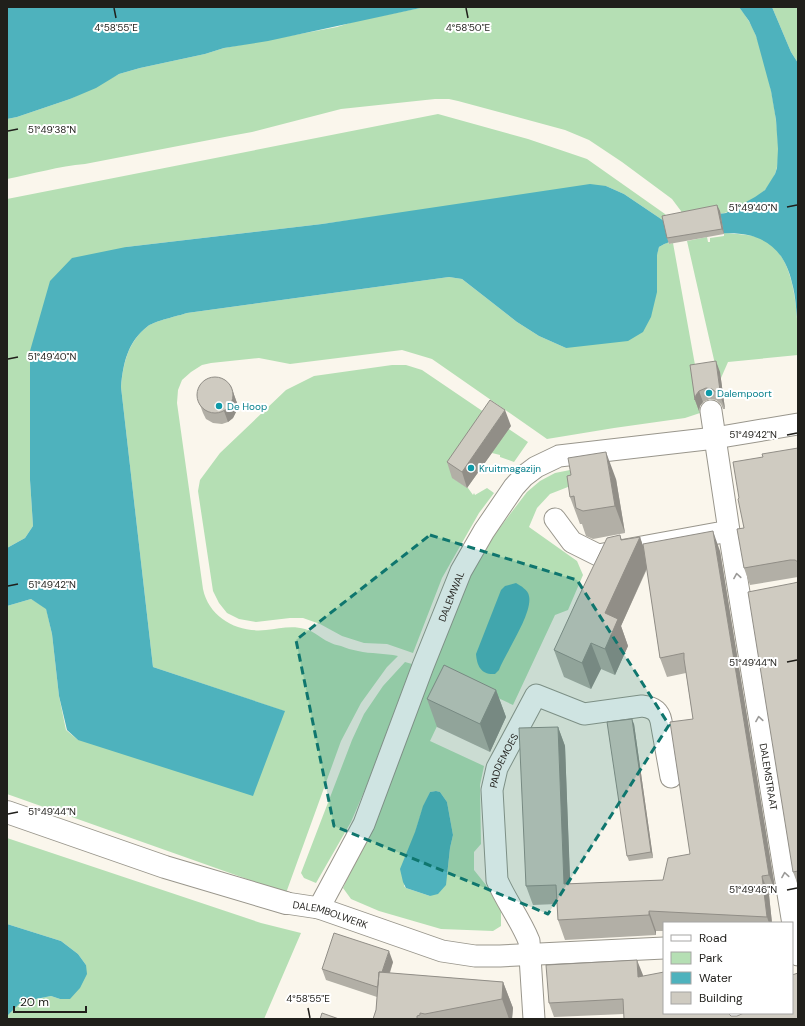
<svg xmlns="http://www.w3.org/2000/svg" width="805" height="1026" viewBox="0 0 805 1026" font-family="'DM Sans',sans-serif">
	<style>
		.green { fill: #b5dfb4; fill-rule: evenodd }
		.water { fill: #4eb2bd }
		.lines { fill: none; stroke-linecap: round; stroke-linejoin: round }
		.street-casing { stroke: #99968c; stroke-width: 23 }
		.secondary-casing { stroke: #99968c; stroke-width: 24 }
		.street { stroke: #fff; stroke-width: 21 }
		.secondary { stroke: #fff; stroke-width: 22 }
		.wall { fill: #b2afa6 }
		.shaded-wall { fill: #918e87 }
		.building { fill: #cfcbc1; stroke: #918e87 }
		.oneway { stroke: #9b9a98 }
		.marked { fill: #0f766e; fill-opacity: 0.2; stroke: #0f766e; stroke-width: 3; stroke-dasharray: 8 5; stroke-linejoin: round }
		.ticks { fill: none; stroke: #201f1b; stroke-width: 1.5 }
		.culture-dot { fill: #0f9aa8; stroke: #fff; stroke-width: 1.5 }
		.labels { text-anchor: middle; stroke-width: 4; stroke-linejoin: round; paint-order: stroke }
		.culture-label { font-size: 10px; fill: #0d838f; stroke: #fff; text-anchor: start }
		.street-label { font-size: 10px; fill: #201f1b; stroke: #fff }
		.ticks-label { font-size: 10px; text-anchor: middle; fill: #201f1b; stroke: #fff; stroke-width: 4; stroke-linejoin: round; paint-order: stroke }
	</style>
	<rect width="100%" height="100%" fill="#faf6ec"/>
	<path class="green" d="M425,7H739C746,16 752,25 756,36C767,61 786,149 775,174C773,179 770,185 766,189C756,199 734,211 720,214L719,211L683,219L681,211L672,199L622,162L589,140L565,130L458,101L449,99H435L341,109L252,132L230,136L85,164C59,166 33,174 7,179V119L17,117L70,99L119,74L140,68L205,54L224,48L337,27L356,21Z
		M772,7H798V63L791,52Z
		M438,114L528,139L587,159L665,214L669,220L664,221L624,194L606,186L322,224L126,247L30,351V480L33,526L25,538L7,548V199Z
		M724,233C736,234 749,234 760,238C798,252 798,321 798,355L728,362L721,378L720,373H717L687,241L707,237L708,242H710V238L724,236Z
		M668,242L669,244L673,243L697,376L693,377L700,413L685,418L614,428L547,439L432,359L402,350L290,364L259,358L211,363L202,365L191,372L182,380L178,390L177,403L203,589C209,618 238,633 266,630C279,629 291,625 305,629C316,632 320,638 329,642C332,644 337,645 341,646C346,648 352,650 358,651C371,654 385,653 398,656L387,667L361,703L341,741L286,893L7,794V606L31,599L46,608L52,634L59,696L66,730L78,740L284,711L153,667L121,387C123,364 128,341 148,326C155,321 178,316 187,313L449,277L462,279L517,322L539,336L566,348L657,254L659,247Z
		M392,365H406L422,370L528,442L514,462L500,457V455L492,453L478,443L453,478L468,488L473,495L474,493L475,495L487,488L494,493L479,513L442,578L413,653L387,644L364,643L342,636L320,624L303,618H290L256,622L239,619L227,613L219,603L213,591L198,491L200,480L220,453L286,390L314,376Z
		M570,470L573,485L550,494L537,508L529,527L577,561L583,575L568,610L555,615L513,705L459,680L430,741L484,766L480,785L481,844L474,852V870L486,885L501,911V926L493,931L441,929L379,911L351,899L343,888L378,815L452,618L474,568L488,543L527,492L540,481L555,473ZM436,791L440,792L447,802L453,835L450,848L447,876L430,896L406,888L404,886C411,853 415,822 430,792Z
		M405,662L412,664L366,787L351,822L316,883L304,878L301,873L352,740L364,714L383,686Z
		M7,838L261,923L301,933L264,1019H7V1016L20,1002L51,996L60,999L86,965L78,954L61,941L7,924Z"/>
	<path class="water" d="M7,7H425L268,41L224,48L205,54L140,68L119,74L96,88L70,99L17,117L7,119Z
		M739,7H772L791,52L798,63V325C796,311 796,297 792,283C782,238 750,229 708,235C691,238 673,238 659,247L657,255V292L651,317L643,332L628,341L566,348L539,336L517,322L462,279L449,277L187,313C178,316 155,321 148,326C128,341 123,363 121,387L153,667L285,711L253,796L78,740L67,730L59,696L52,634L46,609L31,599L7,606V548L25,538L33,526L30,480V351L50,281L72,258L126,247L322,224L590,184L606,186L624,194L664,221L726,213L755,197L765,190L775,174L777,168L778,149L776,120L771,91L756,36L749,21Z
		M516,583C521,586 528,590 529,596C533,613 506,652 499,670L495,674C481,675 477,666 476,654L501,590L505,586Z
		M436,791L440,792L447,802L453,835L450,848L446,885L438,894L430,896L406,888L403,882L400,869L415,832L423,806L430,792Z
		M7,924L61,941L78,954L86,965L87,974L80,988L70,999H60L51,996L21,1002L7,1016Z"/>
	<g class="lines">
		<g class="street-casing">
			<g id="street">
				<path d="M555,519L572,542L598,555L729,531L711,411"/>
				<path id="s1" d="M729,531L798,955"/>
				<path id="s2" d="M286,903L319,908L442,951L475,956H500L664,948"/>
				<path id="s3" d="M319,908L364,824L423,666L461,571L484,531L514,487L524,476L536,467L559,456L715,438L798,424"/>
				<path d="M740,1013L741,1019"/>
				<path id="s4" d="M534,1019L529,941C520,919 506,901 497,880L492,790L497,768L536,695L584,714L642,706C652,707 659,711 661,721L671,777"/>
			</g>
		</g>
		<g class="secondary-casing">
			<path id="secondary" d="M7,812L165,867L286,903"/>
		</g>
		<use href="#street" class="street"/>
		<use href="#secondary" class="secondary"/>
	</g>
	<path class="wall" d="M717,205L720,211L724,234L669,244L667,238Z
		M690,365L720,372L725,409H723L721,404L716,400L710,399L703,402L700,406L699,411L695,400Z
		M231,386L237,403L236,412L233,418L228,422L222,424L213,423L206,419L203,413L199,402Z
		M511,426L467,488L452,478L447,462Z
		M798,448V577L750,585L744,568V528L739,498L763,457Z
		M616,479L625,533L593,539L586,536L582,524H580L570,497Z
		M640,537L643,547L720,551L776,894L769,895L772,923H664V931H656V935L565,940L558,920L557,904L533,905L526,886L558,727L565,746L570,884L663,880L690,854L693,719L686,673L667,677L660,658L647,569L621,626L628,646L615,675L601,669L591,689L564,677L554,650L622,540Z
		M798,582V885L793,872L794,583Z
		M496,690L506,717L490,752L437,727L427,699Z
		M634,724L653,858L629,861L627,856Z
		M393,962L390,973L503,982L513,1008L512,1019H373L376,1010L377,997L326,980L322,969Z
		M643,975V976L664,1013H729L731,1016H737L798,1019L624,1014L554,1017L549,1003Z"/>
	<path class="shaded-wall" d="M717,205L720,211L724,234L722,229Z
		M716,361L720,372L725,409L721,398Z
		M699,391L703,402L700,406L699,411L695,400L696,395Z
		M233,392L237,403L236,412L233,418L228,422L224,411Z
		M505,410L511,426L467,488L462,472Z
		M606,452L616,479L625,533L615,506Z
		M713,531L720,551L776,894L769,875Z
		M620,535L629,560L640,537L649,563L621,626L628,646L615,675L605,649V613L621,540Z
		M591,643L601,669L591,689L582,663Z
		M496,690L506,717L490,752L480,724Z
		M632,719L634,724L653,858L651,852Z
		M558,727L565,746L571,903L564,884Z
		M762,876L769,895L772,923H769L767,917Z
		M649,911L656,931V935L649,915Z
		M389,951L393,962L381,998L377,987Z
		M637,960L643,975V992L638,977Z
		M503,982L513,1008L512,1019H509L502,999Z"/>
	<path class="building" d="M717,205L722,229L667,238L662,216Z
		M716,361L721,398H719L717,393L712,389L706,388L699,391L696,395L695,400L690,365Z
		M197 395a18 18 0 1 1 36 0a18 18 0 1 1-36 0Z
		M490,400L505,410L462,472L447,462Z
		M798,448V562L795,560H790L744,568L737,529L744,528L738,499L739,498L733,462L763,457L762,454Z
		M606,452L615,506L583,511L576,508L574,496L570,497L567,476L571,475L568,458Z
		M713,531L769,875L762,876L767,917L649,911V915L558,920L556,885L526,886L519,728L558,727L564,884L663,880L668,858L690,854L670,722L693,719L684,659V653L660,658L643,544Z
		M620,535L621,540L640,537L605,613L618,619L605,649L591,643L582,663L554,650L577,600L607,538Z
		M798,582V871L793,872L748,592L794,583Z
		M444,665L496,690L480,724L427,699Z
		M632,719L651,852L627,856L607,722Z
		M334,933L389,951L382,972H379L378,985L377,987L322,969Z
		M637,960L638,977L664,972V1013H728L731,1016H737L744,1013H792V975L798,973V1019H624L623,999L549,1003L546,965Z
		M379,972L503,982L502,999L425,1014L420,1013V1015L417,1016V1019H373L376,1010Z
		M322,1013L339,1019H320Z"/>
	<defs><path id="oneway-chevron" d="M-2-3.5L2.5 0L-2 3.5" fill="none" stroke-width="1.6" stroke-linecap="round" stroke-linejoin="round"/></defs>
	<g class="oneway">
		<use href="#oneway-chevron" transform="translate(737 576) rotate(-99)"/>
		<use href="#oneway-chevron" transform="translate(759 719) rotate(-99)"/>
		<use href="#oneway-chevron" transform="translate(785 875) rotate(-99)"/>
	</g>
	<path class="marked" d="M430,535L577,580L669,725L548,914L334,826L296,640Z"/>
	<path class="ticks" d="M114,8L116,18M466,8L468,18M8,131L18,129M787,207L797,205M8,359L18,357M787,435L797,433M8,586L18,584M787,662L797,660M8,814L18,812M787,890L797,888M308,1008L310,1018"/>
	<g class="culture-dot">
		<circle cx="709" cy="393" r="4"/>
		<circle cx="219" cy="406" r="4"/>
		<circle cx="471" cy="468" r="4"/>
	</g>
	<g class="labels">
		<g class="culture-label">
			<text x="717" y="397">Dalempoort</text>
			<text x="227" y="410">De Hoop</text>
			<text x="479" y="472">Kruitmagazijn</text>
		</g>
		<g class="street-label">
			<text dy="4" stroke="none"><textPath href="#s3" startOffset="339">DALEMWAL</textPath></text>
			<text dy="4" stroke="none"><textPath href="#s4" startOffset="269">PADDEMOES</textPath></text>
			<text dy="4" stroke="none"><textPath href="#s1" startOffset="249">DALEMSTRAAT</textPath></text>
			<text dy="4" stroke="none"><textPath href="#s2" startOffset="46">DALEMBOLWERK</textPath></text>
		</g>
	</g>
	<g class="ticks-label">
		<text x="116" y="31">4°58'55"E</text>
		<text x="468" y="31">4°58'50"E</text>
		<text x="52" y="133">51°49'38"N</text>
		<text x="753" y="211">51°49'40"N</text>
		<text x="52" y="360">51°49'40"N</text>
		<text x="753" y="438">51°49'42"N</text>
		<text x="52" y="588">51°49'42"N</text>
		<text x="753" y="666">51°49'44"N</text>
		<text x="52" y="815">51°49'44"N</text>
		<text x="753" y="893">51°49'46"N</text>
		<text x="308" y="1002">4°58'55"E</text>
	</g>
	<rect width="805" height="1026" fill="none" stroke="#201f1b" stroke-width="16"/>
	<rect x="663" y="922" width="130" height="92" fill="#ffffff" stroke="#a6a5a4"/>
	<rect x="671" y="935" width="20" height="6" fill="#ffffff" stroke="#a6a5a4"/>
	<text x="699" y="942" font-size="12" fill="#201f1b">Road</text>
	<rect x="671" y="952" width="20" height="12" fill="#b5dfb4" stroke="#a6a5a4"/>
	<text x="699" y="962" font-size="12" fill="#201f1b">Park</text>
	<rect x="671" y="972" width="20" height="12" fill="#4eb2bd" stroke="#a6a5a4"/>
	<text x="699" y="982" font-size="12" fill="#201f1b">Water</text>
	<rect x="671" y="992" width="20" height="12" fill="#cfcbc1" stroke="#a6a5a4"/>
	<text x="699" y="1002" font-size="12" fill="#201f1b">Building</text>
	<path d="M14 1006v6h72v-6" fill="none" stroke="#201f1b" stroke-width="2"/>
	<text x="20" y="1006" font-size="12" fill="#201f1b" stroke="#ffffff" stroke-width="3" paint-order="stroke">20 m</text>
</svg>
